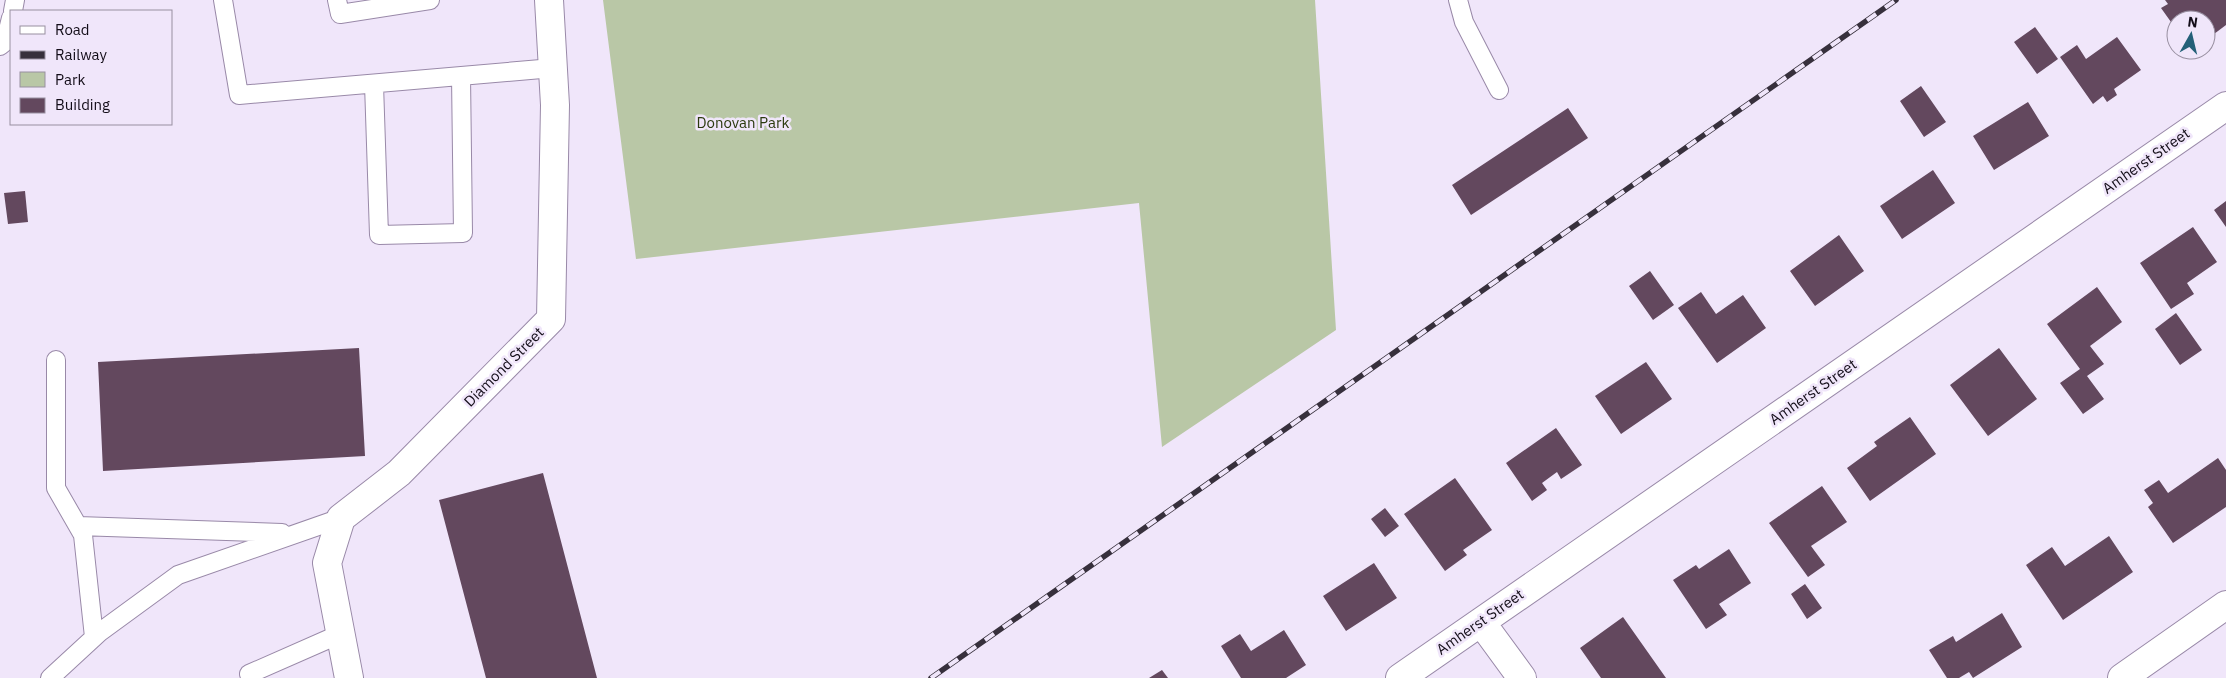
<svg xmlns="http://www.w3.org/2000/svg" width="2226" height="678" viewBox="0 0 2226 678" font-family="'IBM Plex Sans',sans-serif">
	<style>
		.green { fill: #b9c7a6 }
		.building { fill: #63485e }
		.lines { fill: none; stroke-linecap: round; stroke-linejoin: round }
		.service-casing { stroke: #9989a8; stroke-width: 20 }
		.minor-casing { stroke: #9989a8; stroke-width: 30 }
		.service { stroke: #fff; stroke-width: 18 }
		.minor { stroke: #fff; stroke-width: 28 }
		.rail-casing { stroke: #37303c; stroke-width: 5.5 }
		.rail { stroke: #f0e6fa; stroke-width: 4; stroke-dasharray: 11; stroke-linecap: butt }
		.labels { text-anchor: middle; stroke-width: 5; stroke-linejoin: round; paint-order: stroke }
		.park-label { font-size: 15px; fill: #2b3a0e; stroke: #f0e6fa }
		.street-label { font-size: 15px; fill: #130d18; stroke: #f0e6fa }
	</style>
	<rect width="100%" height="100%" fill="#f0e6fa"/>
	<path class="green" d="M603,0H1315L1336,330L1162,447L1139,203L636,259Z"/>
	<path class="building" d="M2165,0H2226V25L2206,40V20H2176V29L2161,8L2168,4Z
		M2035,27L2058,59L2037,74L2014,42Z
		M2117,37L2141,70L2114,89L2117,95L2107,102L2103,96L2093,104L2060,57L2077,45L2086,59Z
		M1921,86L1946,122L1924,137L1900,101Z
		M2028,102L2049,136L1994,170L1973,136Z
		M1568,108L1588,138L1471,215L1452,185Z
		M1933,170L1955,203L1902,239L1880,206Z
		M25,191L28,222L8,224L4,193Z
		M2226,201V227L2214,210Z
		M2193,227L2217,262L2187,283L2194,294L2171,309L2140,263Z
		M1839,235L1864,271L1815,306L1790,271Z
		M1650,271L1674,305L1653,320L1629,286Z
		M2097,287L2122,322L2090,346L2104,364L2087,376L2104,399L2083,414L2060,383L2080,369L2047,324Z
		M1701,292L1716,314L1743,295L1766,328L1717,363L1678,308Z
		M2176,313L2202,350L2180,365L2155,329Z
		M359,348L365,456L103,471L98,362Z
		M1999,348L2037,399L1988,436L1950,385Z
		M1646,362L1672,399L1621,434L1595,396Z
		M1910,417L1936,454L1870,501L1847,468L1877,446L1874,442Z
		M1556,428L1582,465L1561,479L1557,472L1542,483L1547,490L1532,501L1506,463Z
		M2218,458L2226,470V507L2173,543L2148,507L2153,503L2144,490L2159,480L2168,493Z
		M543,473L597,678H486L439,500Z
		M1455,478L1492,530L1463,550L1467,555L1445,571L1404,514Z
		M1822,486L1847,522L1811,546L1825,565L1808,577L1769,523Z
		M1385,508L1399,526L1385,537L1371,519Z
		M2109,536L2133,572L2063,620L2026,565L2052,547L2065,566Z
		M1729,549L1751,583L1719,604L1727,615L1706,629L1673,580L1696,565L1699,569Z
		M1374,563L1397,598L1346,631L1323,596Z
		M1805,584L1822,608L1807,619L1791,594Z
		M2002,613L2022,647L1973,678L1969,672L1959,678H1947L1929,650L1953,636L1956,642Z
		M1623,617L1666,678H1601L1580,648Z
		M1284,630L1306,665L1286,678H1241L1221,646L1240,634L1251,651Z
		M1162,670L1168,678H1149Z"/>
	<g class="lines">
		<g class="service-casing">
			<path id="service" d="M223,0L239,95L553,68
				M337,0L340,14L430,0
				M1458,0L1464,22L1499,90
				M13,11L15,0
				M0,46L5,42L11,18
				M374,84L379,235L463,233L461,76
				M56,360V488L83,535L94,637
				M78,526L282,533
				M249,674L340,634
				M50,678L100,632L178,575L341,518"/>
		</g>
		<g class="minor-casing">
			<path id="minor" d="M1481,622L1522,678
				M349,678L327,563L341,518L399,473L551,319L555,105L549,0
				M1400,678L2226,106
				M2122,678L2226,605"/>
		</g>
		<use href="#service" class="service"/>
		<use href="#minor" class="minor"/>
		<g class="rail-casing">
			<path id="rail" d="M931,678L1896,0"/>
		</g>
		<use href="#rail" class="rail"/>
	</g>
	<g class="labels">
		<g class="park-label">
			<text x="743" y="128">Donovan Park</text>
		</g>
		<g class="street-label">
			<text transform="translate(2146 161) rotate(-35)" y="5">Amherst Street</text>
			<text transform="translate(504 367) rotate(-45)" y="5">Diamond Street</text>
			<text transform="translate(1813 392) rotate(-35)" y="5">Amherst Street</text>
			<text transform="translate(1480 622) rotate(-35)" y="5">Amherst Street</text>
		</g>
	</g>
	<rect x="10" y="10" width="162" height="115" fill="#f0e6fa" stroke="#988fa0"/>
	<rect x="20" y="26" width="25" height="8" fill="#ffffff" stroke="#988fa0"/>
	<text x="55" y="35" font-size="15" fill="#130d18">Road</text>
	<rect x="20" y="51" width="25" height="8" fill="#37303c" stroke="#988fa0"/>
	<text x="55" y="60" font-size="15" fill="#130d18">Railway</text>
	<rect x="20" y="72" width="25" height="15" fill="#b9c7a6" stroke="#988fa0"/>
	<text x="55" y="85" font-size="15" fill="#130d18">Park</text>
	<rect x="20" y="98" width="25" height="15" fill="#63485e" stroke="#988fa0"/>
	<text x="55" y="110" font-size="15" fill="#130d18">Building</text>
	<g transform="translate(2191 35) rotate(8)"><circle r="24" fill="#f0e6fa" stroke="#988fa0"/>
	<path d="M0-4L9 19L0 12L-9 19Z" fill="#246078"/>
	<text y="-8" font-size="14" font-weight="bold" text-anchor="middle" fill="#130d18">N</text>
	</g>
</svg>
